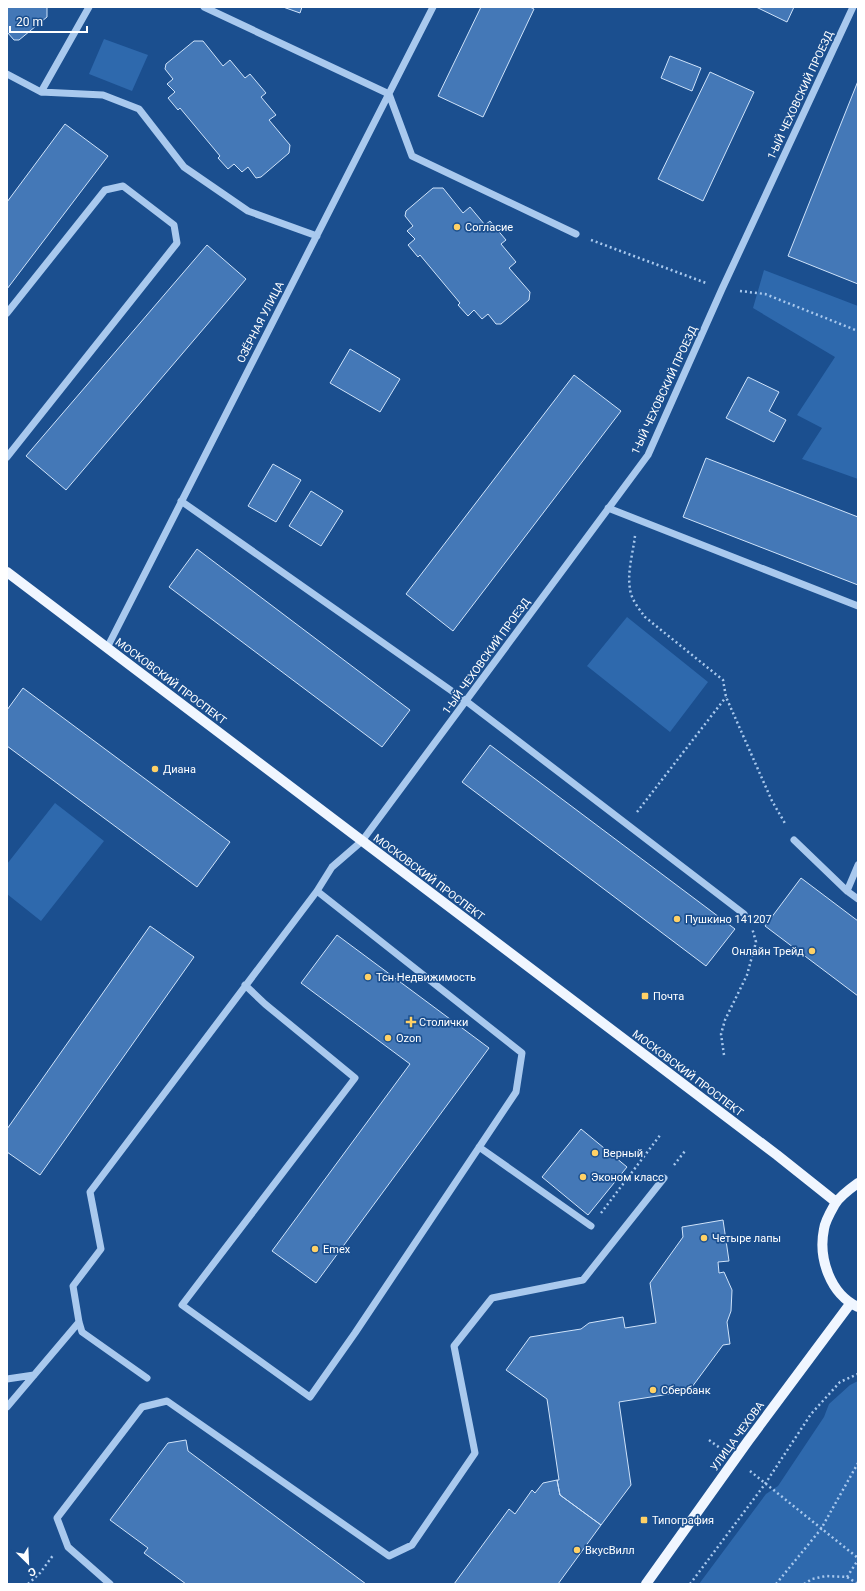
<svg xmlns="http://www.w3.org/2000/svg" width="865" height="1591" viewBox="0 0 865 1591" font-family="Roboto,sans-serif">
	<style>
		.green { fill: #2e69ad }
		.building { fill: #4478b7; stroke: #cfe3fa }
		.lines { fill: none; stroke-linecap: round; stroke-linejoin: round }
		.path { stroke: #a9c9ee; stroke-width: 2.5; stroke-dasharray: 2 3; stroke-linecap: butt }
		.minor { stroke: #a9c9ee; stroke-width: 7 }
		.major { stroke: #f0f6ff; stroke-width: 10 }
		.poi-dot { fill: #ffd166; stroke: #1b4f8f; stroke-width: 1.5 }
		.labels { text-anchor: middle; stroke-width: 3.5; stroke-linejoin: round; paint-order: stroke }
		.street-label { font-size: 11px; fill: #fff; stroke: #1b4f8f }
		.poi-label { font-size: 11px; fill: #fff; stroke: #1b4f8f; text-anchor: start }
	</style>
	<rect width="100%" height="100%" fill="#1b4f8f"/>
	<path class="green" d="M104,39L148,55L132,91L89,74Z
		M764,270L858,306V479L802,459L822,428L797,415L835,357L753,308Z
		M627,617L708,682L670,732L587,666Z
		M55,803L104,841L41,921L7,894V864Z
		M858,1381V1584H699L766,1494L778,1486L824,1417L829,1404L850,1385Z"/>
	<path class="building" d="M7,7H47V17L19,40H14L7,32Z
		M283,7H302L300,13Z
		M481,7H530L534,9L483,117L438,96Z
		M756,7H794L787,22Z
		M194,41H203L223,66L230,60L245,78L250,74L266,93L261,97L276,115L269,120L290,145L289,153L261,177L256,178L248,167L242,172L234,164L228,169L218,158L220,156L180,108L178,110L168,98L175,92L167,84L173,79L165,69L166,64Z
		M670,56L701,68L692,91L661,78Z
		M710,72L754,92L703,201L658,179Z
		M858,81V284L788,256Z
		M65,124L108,156L7,289V202Z
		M433,188H443L463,213L470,207L485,225L490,221L506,240L501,244L516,262L509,268L530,292L529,300L501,324H496L488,314L482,319L474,310L468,316L458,305L460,303L420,255L418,257L408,245L415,239L407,231L413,226L405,216L406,211Z
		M207,245L246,279L66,490L26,456Z
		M350,349L400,379L380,412L330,383Z
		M574,375L621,411L453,631L406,594Z
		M748,377L779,392L769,411L786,420L774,442L726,418Z
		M706,458L858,517V585L683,517Z
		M273,464L301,480L276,522L248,506Z
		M311,491L343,511L321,546L289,526Z
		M197,549L410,710L382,747L169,587Z
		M23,688L230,842L197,887L7,746V710Z
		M490,745L735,929L706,966L462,782Z
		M801,878L858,921V996L765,926Z
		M150,926L194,957L40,1175L7,1152V1129Z
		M337,935L489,1048L316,1283L272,1251L410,1064L301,983Z
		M581,1129L627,1167L588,1215L542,1177Z
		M723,1220L729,1261L718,1262L719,1273L724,1272L732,1290L731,1311L727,1322L730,1344L723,1345L689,1391L619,1402L631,1485L601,1525L560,1495L557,1480H559L547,1399L506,1370L530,1337L581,1329L589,1323L623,1317L625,1328L656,1323L650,1283L683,1237L682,1227Z
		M186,1440L188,1451L366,1584H186L144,1553L148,1548L110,1520L168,1443Z
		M557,1480L560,1495L601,1525L558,1584H454L509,1509L515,1514L532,1490L535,1493L543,1483Z"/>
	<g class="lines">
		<path class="path" d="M591,240L706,283
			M740,291L765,294L858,331
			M635,536C633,553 627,572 630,589C631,599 639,609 645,617L723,680L726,697L772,801L786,825
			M637,812L726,697
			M724,1055L721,1034L725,1020L747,975L756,942L752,928
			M674,1165L685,1151
			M601,1213L661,1134
			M709,1440L720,1448
			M750,1471L858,1558
			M847,1577L858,1560
			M28,1584L40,1573L54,1554
			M690,1584L765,1484L811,1414L840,1382L858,1374
			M776,1584L821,1529L858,1463
			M804,1584L812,1579L826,1576L847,1577L858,1584"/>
		<path class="minor" d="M204,7L389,94L412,156L576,234
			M7,74L41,92L103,95L139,109L184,167L248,211L317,236
			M41,92L89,7
			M7,313L105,190L123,186L174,225L177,243L7,457
			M181,501L466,701L744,914
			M608,508L858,606
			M107,648L433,7
			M794,840L847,891
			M858,865L847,891L858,899
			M245,985L265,1004L355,1078L182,1305L310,1397L355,1333L516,1092L522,1053L317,891
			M479,1147L591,1226
			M147,1378L82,1332L79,1322L73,1286L101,1249L90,1192L317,891L332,867L362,841L648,455L722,289L853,7
			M7,1379L34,1375
			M7,1407L79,1322
			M110,1584L68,1547L57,1518L142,1407L167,1401L389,1556L412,1545L475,1453L454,1346L492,1298L583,1280L664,1178"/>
		<path class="major" d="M7,572L777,1155L836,1202
			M858,1183C851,1188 840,1196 835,1204C831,1211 825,1221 824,1229C818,1258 830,1294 858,1307
			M646,1584L748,1441L850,1304"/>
	</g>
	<g class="poi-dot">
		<circle cx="457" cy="227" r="4"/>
		<circle cx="155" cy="769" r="4"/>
		<circle cx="677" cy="919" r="4"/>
		<circle cx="812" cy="951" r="4"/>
		<circle cx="368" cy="977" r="4"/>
		<rect x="641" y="992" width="8" height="8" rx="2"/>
		<path d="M409 1016h4v4h4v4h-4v4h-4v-4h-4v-4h4z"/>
		<circle cx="388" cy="1038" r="4"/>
		<circle cx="595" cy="1153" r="4"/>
		<circle cx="583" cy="1177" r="4"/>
		<circle cx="704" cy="1238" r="4"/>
		<circle cx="315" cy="1249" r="4"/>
		<circle cx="653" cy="1390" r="4"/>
		<rect x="640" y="1516" width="8" height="8" rx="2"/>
		<circle cx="577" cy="1550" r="4"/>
	</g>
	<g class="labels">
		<g class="street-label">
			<text transform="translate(800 95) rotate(-65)" y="4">1-ЫЙ ЧЕХОВСКИЙ ПРОЕЗД</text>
			<text transform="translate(260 322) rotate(-63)" y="4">ОЗЁРНАЯ УЛИЦА</text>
			<text transform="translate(664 390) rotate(-65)" y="4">1-ЫЙ ЧЕХОВСКИЙ ПРОЕЗД</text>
			<text transform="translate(486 656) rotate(-54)" y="4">1-ЫЙ ЧЕХОВСКИЙ ПРОЕЗД</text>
			<text transform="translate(171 681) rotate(37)" y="4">МОСКОВСКИЙ ПРОСПЕКТ</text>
			<text transform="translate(429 877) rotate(37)" y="4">МОСКОВСКИЙ ПРОСПЕКТ</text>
			<text transform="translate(688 1073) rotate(37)" y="4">МОСКОВСКИЙ ПРОСПЕКТ</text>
			<text transform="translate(737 1436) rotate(-54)" y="4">УЛИЦА ЧЕХОВА</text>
		</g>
		<g class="poi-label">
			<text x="465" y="231">Согласие</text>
			<text x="163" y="773">Диана</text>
			<text x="685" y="923">Пушкино 141207</text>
			<text x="804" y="955" text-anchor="end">Онлайн Трейд</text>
			<text x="376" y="981">Тсн Недвижимость</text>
			<text x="653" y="1000">Почта</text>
			<text x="419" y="1026">Столички</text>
			<text x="396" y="1042">Ozon</text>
			<text x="603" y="1157">Верный</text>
			<text x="591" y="1181">Эконом класс</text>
			<text x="712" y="1242">Четыре лапы</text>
			<text x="323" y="1253">Emex</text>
			<text x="661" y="1394">Сбербанк</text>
			<text x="652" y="1524">Типография</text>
			<text x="585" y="1554">ВкусВилл</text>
		</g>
	</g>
	<rect width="865" height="1591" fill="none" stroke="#ffffff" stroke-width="16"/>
	<g transform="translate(28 1563) rotate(156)" stroke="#1b4f8f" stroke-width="3" paint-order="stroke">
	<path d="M0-3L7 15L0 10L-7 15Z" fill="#ffffff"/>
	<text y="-6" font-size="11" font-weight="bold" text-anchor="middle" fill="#ffffff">С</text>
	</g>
	<path d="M10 26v6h77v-6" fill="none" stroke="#ffffff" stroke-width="2"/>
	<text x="16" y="26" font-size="12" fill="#ffffff" stroke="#1b4f8f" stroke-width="3" paint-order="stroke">20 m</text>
</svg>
